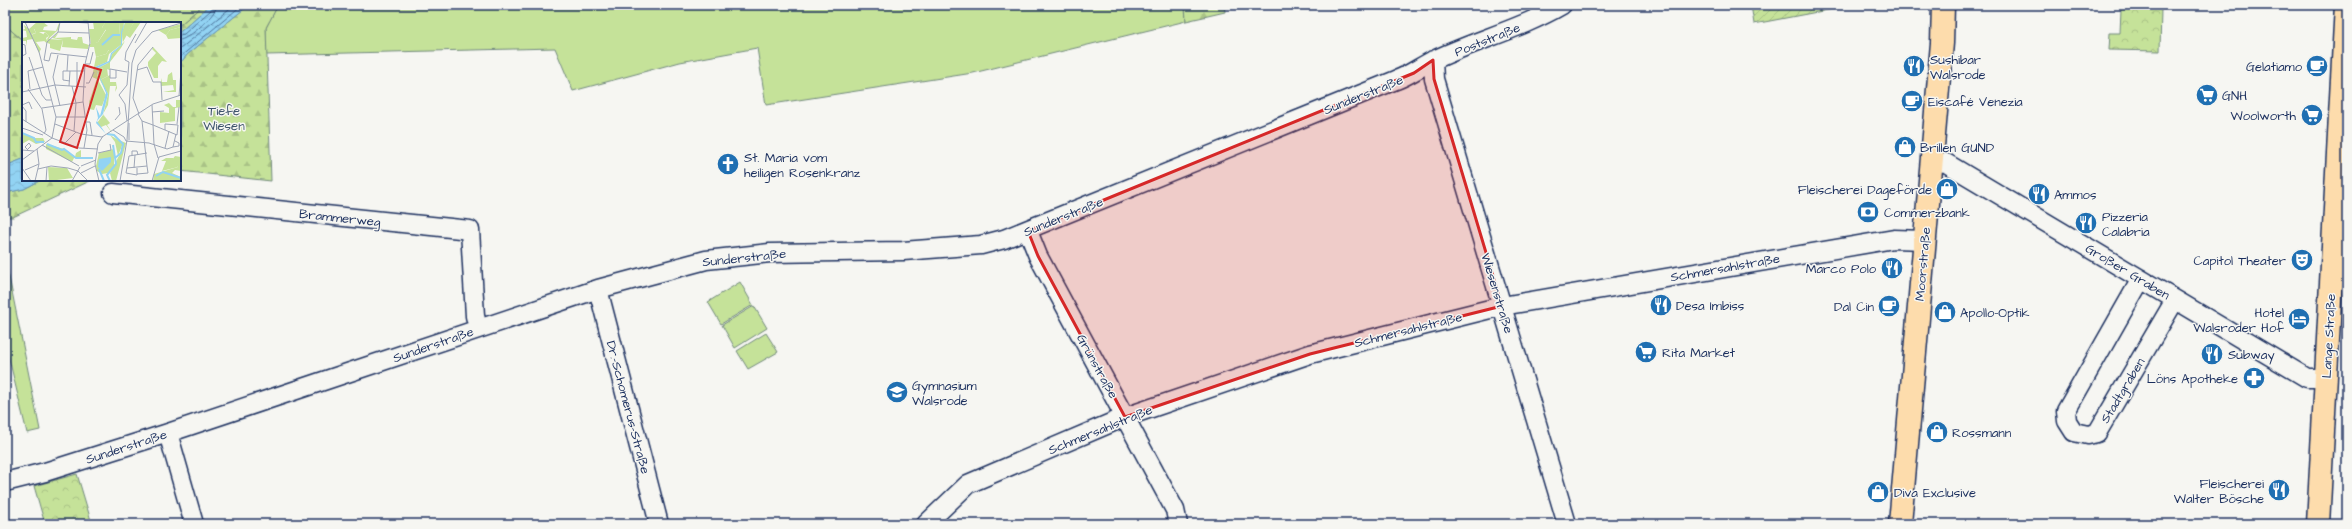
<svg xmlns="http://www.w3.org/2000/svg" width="2352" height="529" viewBox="0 0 2352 529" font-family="'Architects Daughter',sans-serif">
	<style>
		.grass { fill: #c5e299; stroke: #70887c }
		.forest { fill: url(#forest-firs); stroke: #70887c }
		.park { fill: url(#park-crowns); stroke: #70887c }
		.garden { fill: url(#garden-furrows); stroke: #70887c }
		.water { fill: url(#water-waves); stroke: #6291b7 }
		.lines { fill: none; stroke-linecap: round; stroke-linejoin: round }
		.shore { stroke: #4b719a; stroke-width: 1 }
		.street-casing { stroke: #1b2f5e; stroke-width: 21 }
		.primary-casing { stroke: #1b2f5e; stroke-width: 25 }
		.street { stroke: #f6f6f2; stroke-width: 18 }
		.primary { stroke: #fddcac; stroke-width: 22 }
		.marked { fill: #d62828; fill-opacity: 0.2; stroke: #d62828; stroke-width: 3; stroke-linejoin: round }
		.labels { text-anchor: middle; stroke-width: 3; stroke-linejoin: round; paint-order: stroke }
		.street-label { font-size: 13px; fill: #1b2f5e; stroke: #f6f6f2 }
		.poi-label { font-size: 13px; fill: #1b2f5e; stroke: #f6f6f2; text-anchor: start }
		.park-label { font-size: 13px; fill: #3d536a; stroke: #f6f6f2 }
		.inset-river { fill: none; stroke: #92d3f3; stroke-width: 2 }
		.inset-road { fill: none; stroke: #9ea6b7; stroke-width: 1 }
		.view { fill: #d62828; fill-opacity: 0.15; stroke: #d62828; stroke-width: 2 }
		.inset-edge { fill: none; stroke: #1b2f5e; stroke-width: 2 }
	</style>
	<defs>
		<pattern id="forest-firs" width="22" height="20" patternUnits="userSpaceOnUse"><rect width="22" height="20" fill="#c5e299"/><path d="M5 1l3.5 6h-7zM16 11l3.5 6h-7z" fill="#a9c286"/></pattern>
		<pattern id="park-crowns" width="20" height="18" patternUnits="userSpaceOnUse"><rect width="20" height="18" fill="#c5e299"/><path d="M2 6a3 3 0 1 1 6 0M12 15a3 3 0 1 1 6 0" fill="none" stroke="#a9c286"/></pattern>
		<pattern id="garden-furrows" width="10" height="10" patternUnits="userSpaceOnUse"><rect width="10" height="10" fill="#c5e299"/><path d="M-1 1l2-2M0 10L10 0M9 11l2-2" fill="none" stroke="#a9c286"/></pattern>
		<pattern id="water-waves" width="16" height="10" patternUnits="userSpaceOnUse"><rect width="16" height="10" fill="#92d3f3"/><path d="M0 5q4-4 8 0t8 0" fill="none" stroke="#7db5d3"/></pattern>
	</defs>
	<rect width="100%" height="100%" fill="#f6f6f2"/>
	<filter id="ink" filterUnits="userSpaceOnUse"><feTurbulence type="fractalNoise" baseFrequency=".025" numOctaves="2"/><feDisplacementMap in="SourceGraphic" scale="8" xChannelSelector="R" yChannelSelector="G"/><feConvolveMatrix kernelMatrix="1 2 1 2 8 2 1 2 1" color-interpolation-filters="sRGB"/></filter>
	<g filter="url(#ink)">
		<path class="grass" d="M5,5H203L180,25V23H23V41L5,25Z
			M278,5H1185L1186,21L973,73L766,105L757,48L680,62L573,91L555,48L266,55V27Z
			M5,257L40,430L27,433L5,342Z
			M740,282L753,305L721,324L708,302Z
			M754,306L767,328L735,348L722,325Z
			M766,333L778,352L748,369L737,351Z"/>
		<path class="forest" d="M203,5H210L180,32V25Z
			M249,5H278L266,28L271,181L180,171V63L188,54Z
			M1185,5H1224L1225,12L1186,21Z
			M5,25L23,41V159L5,166Z
			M41,180H92L13,217H5V193L24,189Z"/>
		<path class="park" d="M2121,9H2161L2160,51L2109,50L2110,33H2120Z
			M77,474L92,524H45L34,486Z"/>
		<path class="garden" d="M1751,5H1849V6L1754,24Z
			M2121,5H2197V6L2161,9H2121Z"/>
		<path class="water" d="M210,5H249L188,54L180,63V32Z
			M23,159V180H41L24,189L5,193V166Z"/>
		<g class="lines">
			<path class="shore" d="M180,35L184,34L211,10L212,5
				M180,40C189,39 217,14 217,5
				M180,49L234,5
				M180,57L242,5"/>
			<g class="street-casing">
				<path id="street" d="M1433,60L1434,79L1567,524
					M1931,161L1946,163L2307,378H2326
					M113,193L470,230L475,316L478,328
					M1028,231L1038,256L1175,510L1178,524
					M2141,279L2066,411L2067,421L2074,432L2088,435L2097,433L2175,300
					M598,289L659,524
					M168,433L194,524
					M5,482L45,472L168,433L598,289L706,260L770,253L903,251L981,245L1004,239L1396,80C1410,75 1421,66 1434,60C1476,40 1521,29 1562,5
					M926,524L968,484L1125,417L1310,354L1502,306L1894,239L1924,240"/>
			</g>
			<g class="primary-casing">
				<path id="primary" d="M1900,524L1942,43L1943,5
					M2318,524L2346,5"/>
			</g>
			<use href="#street" class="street"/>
			<use href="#primary" class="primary"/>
		</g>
	</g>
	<path class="marked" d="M1433,60L1434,79L1502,306L1310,354L1125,417L1038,256L1028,231L1414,73Z"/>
	<defs>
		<g id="restaurant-disc" transform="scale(1.15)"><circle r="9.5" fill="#1f6fb2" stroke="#f6f6f2"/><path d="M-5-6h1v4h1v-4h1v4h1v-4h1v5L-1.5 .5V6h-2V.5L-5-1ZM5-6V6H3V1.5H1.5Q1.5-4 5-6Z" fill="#fff"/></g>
		<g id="cafe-disc" transform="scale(1.15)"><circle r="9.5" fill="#1f6fb2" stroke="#f6f6f2"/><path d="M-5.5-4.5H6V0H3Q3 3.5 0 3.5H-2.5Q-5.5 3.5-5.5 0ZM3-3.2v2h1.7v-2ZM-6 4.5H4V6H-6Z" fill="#fff"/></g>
		<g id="supermarket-disc" transform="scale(1.15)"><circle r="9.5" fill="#1f6fb2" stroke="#f6f6f2"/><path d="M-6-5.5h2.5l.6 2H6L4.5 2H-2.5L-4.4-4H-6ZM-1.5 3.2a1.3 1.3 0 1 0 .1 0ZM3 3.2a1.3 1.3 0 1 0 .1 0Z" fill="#fff"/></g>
		<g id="shop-disc" transform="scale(1.15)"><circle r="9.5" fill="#1f6fb2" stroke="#f6f6f2"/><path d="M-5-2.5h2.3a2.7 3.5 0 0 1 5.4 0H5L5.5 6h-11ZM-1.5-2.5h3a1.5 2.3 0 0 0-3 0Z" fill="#fff"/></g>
		<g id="church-disc" transform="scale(1.15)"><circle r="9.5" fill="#1f6fb2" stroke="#f6f6f2"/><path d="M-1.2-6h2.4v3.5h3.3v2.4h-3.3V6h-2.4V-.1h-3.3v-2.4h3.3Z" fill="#fff"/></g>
		<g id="bank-disc" transform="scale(1.15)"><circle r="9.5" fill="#1f6fb2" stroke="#f6f6f2"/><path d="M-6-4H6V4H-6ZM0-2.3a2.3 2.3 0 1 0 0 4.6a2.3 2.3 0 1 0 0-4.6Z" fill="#fff"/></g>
		<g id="theatre-disc" transform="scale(1.15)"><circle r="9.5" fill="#1f6fb2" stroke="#f6f6f2"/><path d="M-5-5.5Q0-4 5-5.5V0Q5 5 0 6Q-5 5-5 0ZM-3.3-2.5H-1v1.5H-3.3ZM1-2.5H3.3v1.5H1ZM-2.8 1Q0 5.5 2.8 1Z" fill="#fff"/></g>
		<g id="hotel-disc" transform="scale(1.15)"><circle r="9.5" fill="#1f6fb2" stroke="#f6f6f2"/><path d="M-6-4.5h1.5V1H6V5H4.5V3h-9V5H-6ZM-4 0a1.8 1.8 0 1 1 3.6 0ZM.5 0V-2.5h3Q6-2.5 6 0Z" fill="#fff"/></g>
		<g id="pharmacy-disc" transform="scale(1.15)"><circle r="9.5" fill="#1f6fb2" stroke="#f6f6f2"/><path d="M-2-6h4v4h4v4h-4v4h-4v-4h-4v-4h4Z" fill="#fff"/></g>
		<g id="school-disc" transform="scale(1.15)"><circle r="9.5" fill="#1f6fb2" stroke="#f6f6f2"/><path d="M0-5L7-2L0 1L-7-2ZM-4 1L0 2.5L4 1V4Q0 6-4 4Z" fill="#fff"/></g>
	</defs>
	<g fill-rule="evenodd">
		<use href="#restaurant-disc" x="1914" y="66"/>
		<use href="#cafe-disc" x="2317" y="66"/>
		<use href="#supermarket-disc" x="2207" y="95"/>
		<use href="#cafe-disc" x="1912" y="101"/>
		<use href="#supermarket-disc" x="2312" y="115"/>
		<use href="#shop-disc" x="1905" y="147"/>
		<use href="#church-disc" x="728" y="164"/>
		<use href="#shop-disc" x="1947" y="189"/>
		<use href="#restaurant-disc" x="2039" y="194"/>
		<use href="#bank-disc" x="1868" y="212"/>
		<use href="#restaurant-disc" x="2086" y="223"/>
		<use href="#theatre-disc" x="2302" y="260"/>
		<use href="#restaurant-disc" x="1892" y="268"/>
		<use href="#restaurant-disc" x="1661" y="305"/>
		<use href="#cafe-disc" x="1889" y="306"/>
		<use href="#shop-disc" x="1945" y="312"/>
		<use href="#hotel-disc" x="2299" y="319"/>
		<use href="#supermarket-disc" x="1646" y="352"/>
		<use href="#restaurant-disc" x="2212" y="354"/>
		<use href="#pharmacy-disc" x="2254" y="378"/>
		<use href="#school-disc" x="897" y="392"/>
		<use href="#shop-disc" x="1937" y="432"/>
		<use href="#restaurant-disc" x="2279" y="490"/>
		<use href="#shop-disc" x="1878" y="492"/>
	</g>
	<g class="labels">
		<g class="street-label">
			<text transform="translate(1487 39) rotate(-22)" y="5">Poststraße</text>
			<text transform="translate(1363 94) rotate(-22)" y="5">Sunderstraße</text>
			<text transform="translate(1063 216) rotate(-22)" y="5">Sunderstraße</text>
			<text transform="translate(340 217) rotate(6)" y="5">Brammerweg</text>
			<text transform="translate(744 257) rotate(-6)" y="5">Sunderstraße</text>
			<text transform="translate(1922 264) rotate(-85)" y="5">Moorstraße</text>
			<text transform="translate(1725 267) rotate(-10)" y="5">Schmersahlstraße</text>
			<text transform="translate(2128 271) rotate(31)" y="5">Großer Graben</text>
			<text transform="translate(1498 293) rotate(73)" y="5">Wiesenstraße</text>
			<text transform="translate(1408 329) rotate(-14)" y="5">Schmersahlstraße</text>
			<text transform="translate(2328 336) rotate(-87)" y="5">Lange Straße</text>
			<text transform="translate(433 344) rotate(-19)" y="5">Sunderstraße</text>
			<text transform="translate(1098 366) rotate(61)" y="5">Grünstraße</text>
			<text transform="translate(2122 390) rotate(-59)" y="5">Stadtgraben</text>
			<text transform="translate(629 407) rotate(75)" y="5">Dr.-Schomerus-Straße</text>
			<text transform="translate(1100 429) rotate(-22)" y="5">Schmersahlstraße</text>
			<text transform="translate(126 446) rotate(-18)" y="5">Sunderstraße</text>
		</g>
		<g class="poi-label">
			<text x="1930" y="64">Sushibar<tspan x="1930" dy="15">Walsrode</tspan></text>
			<text x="2302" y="71" text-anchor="end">Gelatiamo</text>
			<text x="2222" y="100">GNH</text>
			<text x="1928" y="106">Eiscafé Venezia</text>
			<text x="2296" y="120" text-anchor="end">Woolworth</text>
			<text x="1920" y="152">Brillen GUND</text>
			<text x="744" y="162">St. Maria vom<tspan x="744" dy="15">heiligen Rosenkranz</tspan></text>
			<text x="1932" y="194" text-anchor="end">Fleischerei Dageförde</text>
			<text x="2054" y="199">Ammos</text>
			<text x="1884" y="217">Commerzbank</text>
			<text x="2102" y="221">Pizzeria<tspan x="2102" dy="15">Calabria</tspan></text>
			<text x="2286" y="265" text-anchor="end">Capitol Theater</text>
			<text x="1876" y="273" text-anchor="end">Marco Polo</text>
			<text x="1676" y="310">Desa Imbiss</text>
			<text x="1874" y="311" text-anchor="end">Dal Cin</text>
			<text x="1960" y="317">Apollo-Optik</text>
			<text x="2284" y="317" text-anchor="end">Hotel<tspan x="2284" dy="15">Walsroder Hof</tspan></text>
			<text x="1662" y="357">Rita Market</text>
			<text x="2228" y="359">Subway</text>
			<text x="2238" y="383" text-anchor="end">Löns Apotheke</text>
			<text x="912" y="390">Gymnasium<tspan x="912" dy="15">Walsrode</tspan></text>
			<text x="1952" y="437">Rossmann</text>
			<text x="2264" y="488" text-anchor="end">Fleischerei<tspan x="2264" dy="15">Walter Bösche</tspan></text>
			<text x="1894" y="497">Diva Exclusive</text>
		</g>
		<g class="park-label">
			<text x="224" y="115">Tiefe<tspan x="224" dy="15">Wiesen</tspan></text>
		</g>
	</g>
	<g transform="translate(22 22)">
		<rect width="159" height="159" fill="#f6f6f2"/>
		<path d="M15,0H21L26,4L12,7L14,11L10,12L11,17L5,18V24L4,19H0V16L5,15L4,9L0,8L3,7L2,3L7,7ZM84,0H98L97,13L84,32L74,35L72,25H68V22L76,20L84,8L80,5ZM159,2V5L148,8L144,13L136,8ZM23,10L27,14L24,16L25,19L26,16L28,15L27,17L41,18L38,29L28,26V22L23,20L20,14ZM81,46H85L86,54L78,58L75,50ZM75,56L84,73L80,84L74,83L72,88L67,87V80ZM154,78H159V85L153,86V99L138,101V90L147,91V86L142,83L147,81L151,85H154ZM81,93L88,101L85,103L91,112L84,103L79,105L75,101ZM0,111L13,116H21L23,120L14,122L7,118L0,122ZM88,113L101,121L96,134L93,120ZM144,136H151L156,145L140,149L144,139H139Z" fill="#c5e299"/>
		<path d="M71,0H84L80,5L84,7L76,20L69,23L67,7H72ZM98,0H102L100,22L87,32L85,40L73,45L77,58L70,55L74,35L84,32L87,28L82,23L97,13ZM112,0H119L108,16L104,13ZM37,1V6L35,9L24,19L27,14L23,10H17L21,12L23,19L14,20L19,27L17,31L9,13L14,11L11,4L14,2L22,5L21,8L34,9ZM159,5V16L146,17L144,13L148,8ZM37,10L33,16L49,15V17L55,18L56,15H60L61,21L67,23L66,27L40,25L41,18L30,16ZM103,19L99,26L88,40V48L81,46L75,50L78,58L88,53V60H94L95,66L93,70L94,64H88L86,83L81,92L88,101L81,93L86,72L79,60L74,49V47L86,41L90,32ZM131,25L145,40L140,39L136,44V56H132L126,44V40L134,31L130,27ZM150,50L151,58H154V70H141L152,68L151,63L139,64V56L140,60H145L146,53ZM99,119L104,121L94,159H90L88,151L101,126ZM153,134L159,135V149L153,148L150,151L159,155V159H131L132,152L156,145L150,138Z" fill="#c5e299"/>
		<path d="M103,0H112L101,20L100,11Z" fill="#c5e299"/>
		<path d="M26,145L45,146L51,156L27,159Z" fill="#c5e299"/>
		<path d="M24,122L42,127L53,135L54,131L59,128V135L52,136L50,140L24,127ZM92,127V145L86,151L80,152L75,149L74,144L77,131Z" fill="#c5e299"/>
		<path d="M103,0L100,11V23L90,32L88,40L74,47L86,72L81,92L75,99L84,112L74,101L76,96L74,85L78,94L84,71L73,45L87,39L89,31L99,23V10ZM89,135V140L80,149L76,145L77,137Z" fill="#92d3f3"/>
		<path class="inset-river" d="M80,23L91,13H98M0,111L12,116L14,120H22M85,112L92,113L101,122L99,131L93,136M25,122L40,128L42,127L54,136H71M77,147L82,159M134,154L141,150L159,156M88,159L85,153L94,142L91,123"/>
		<path class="inset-road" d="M3,0L17,30L34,95L30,116M47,0L66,1M36,10L67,11M113,21L125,0M0,22L3,23L4,32L0,34M36,33L31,55L38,84M7,35L20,73L24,78H29M22,38L27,39L29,31L65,35M22,38L25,20L36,10L38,0M55,40V65M107,40L103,38L104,30L114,12M63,42H68L71,30M94,48V56H88V47L105,50M115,48L125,45L131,60H139L140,78M45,49L46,33M48,59L41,58V49H63M64,61H67L72,50M47,64L48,49M50,64L54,81L52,109M6,67L20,87L24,108L22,112M8,67L6,49L21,45M0,70L33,63L64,65M157,74L159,49M0,83L7,80L10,87M130,83L132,122L136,136M0,84L4,89V100M20,86L61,80M130,90L142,89M116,92L120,99L131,103M117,92L111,76L116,43L131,25M34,95H63M0,97L30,116M93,98L98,92L97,85M105,99L103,82L97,73L105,63L107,40M120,99L125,144M63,100H68L70,113M33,102L59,112L80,115L131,82L159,73M155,102L157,85M131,103L155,113L156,103L143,102V108M0,106L21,113M91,108L102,115L104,119L127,121L145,127L151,125L154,112M30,116L57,126L76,127M107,118V101M43,121L54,110M20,123L57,144M151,125L157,124V121L153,119M62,126L65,108L61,79L63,42L68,21L66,0M143,126L147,109M0,128L12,129M5,128L9,124L7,121L3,125L5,127M76,131L89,128L88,122M110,133V129H115L116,133M0,138L30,116M59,144L74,138M0,146L9,159M105,146L125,144M112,146L113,133M115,146V153L104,151L107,134L125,131M16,147L29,144L46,146L56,149L66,159M3,148L17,142M59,151L73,144M115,152L126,151L125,144M13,159L17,142L15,127M24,159L25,145M50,159L58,145M77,159L73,142L76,122L81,114M98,159L105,118L110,41L114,28L130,10L159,1M130,159L137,135L159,129"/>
		<path class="view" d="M62,43L79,48L55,126L38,120Z"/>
		<rect width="159" height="159" class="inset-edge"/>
	</g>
	<rect width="2352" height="529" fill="none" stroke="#f6f6f2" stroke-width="20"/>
	<rect x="10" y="10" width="2332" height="509" fill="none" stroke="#1b2f5e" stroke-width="1.5" filter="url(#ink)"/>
</svg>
